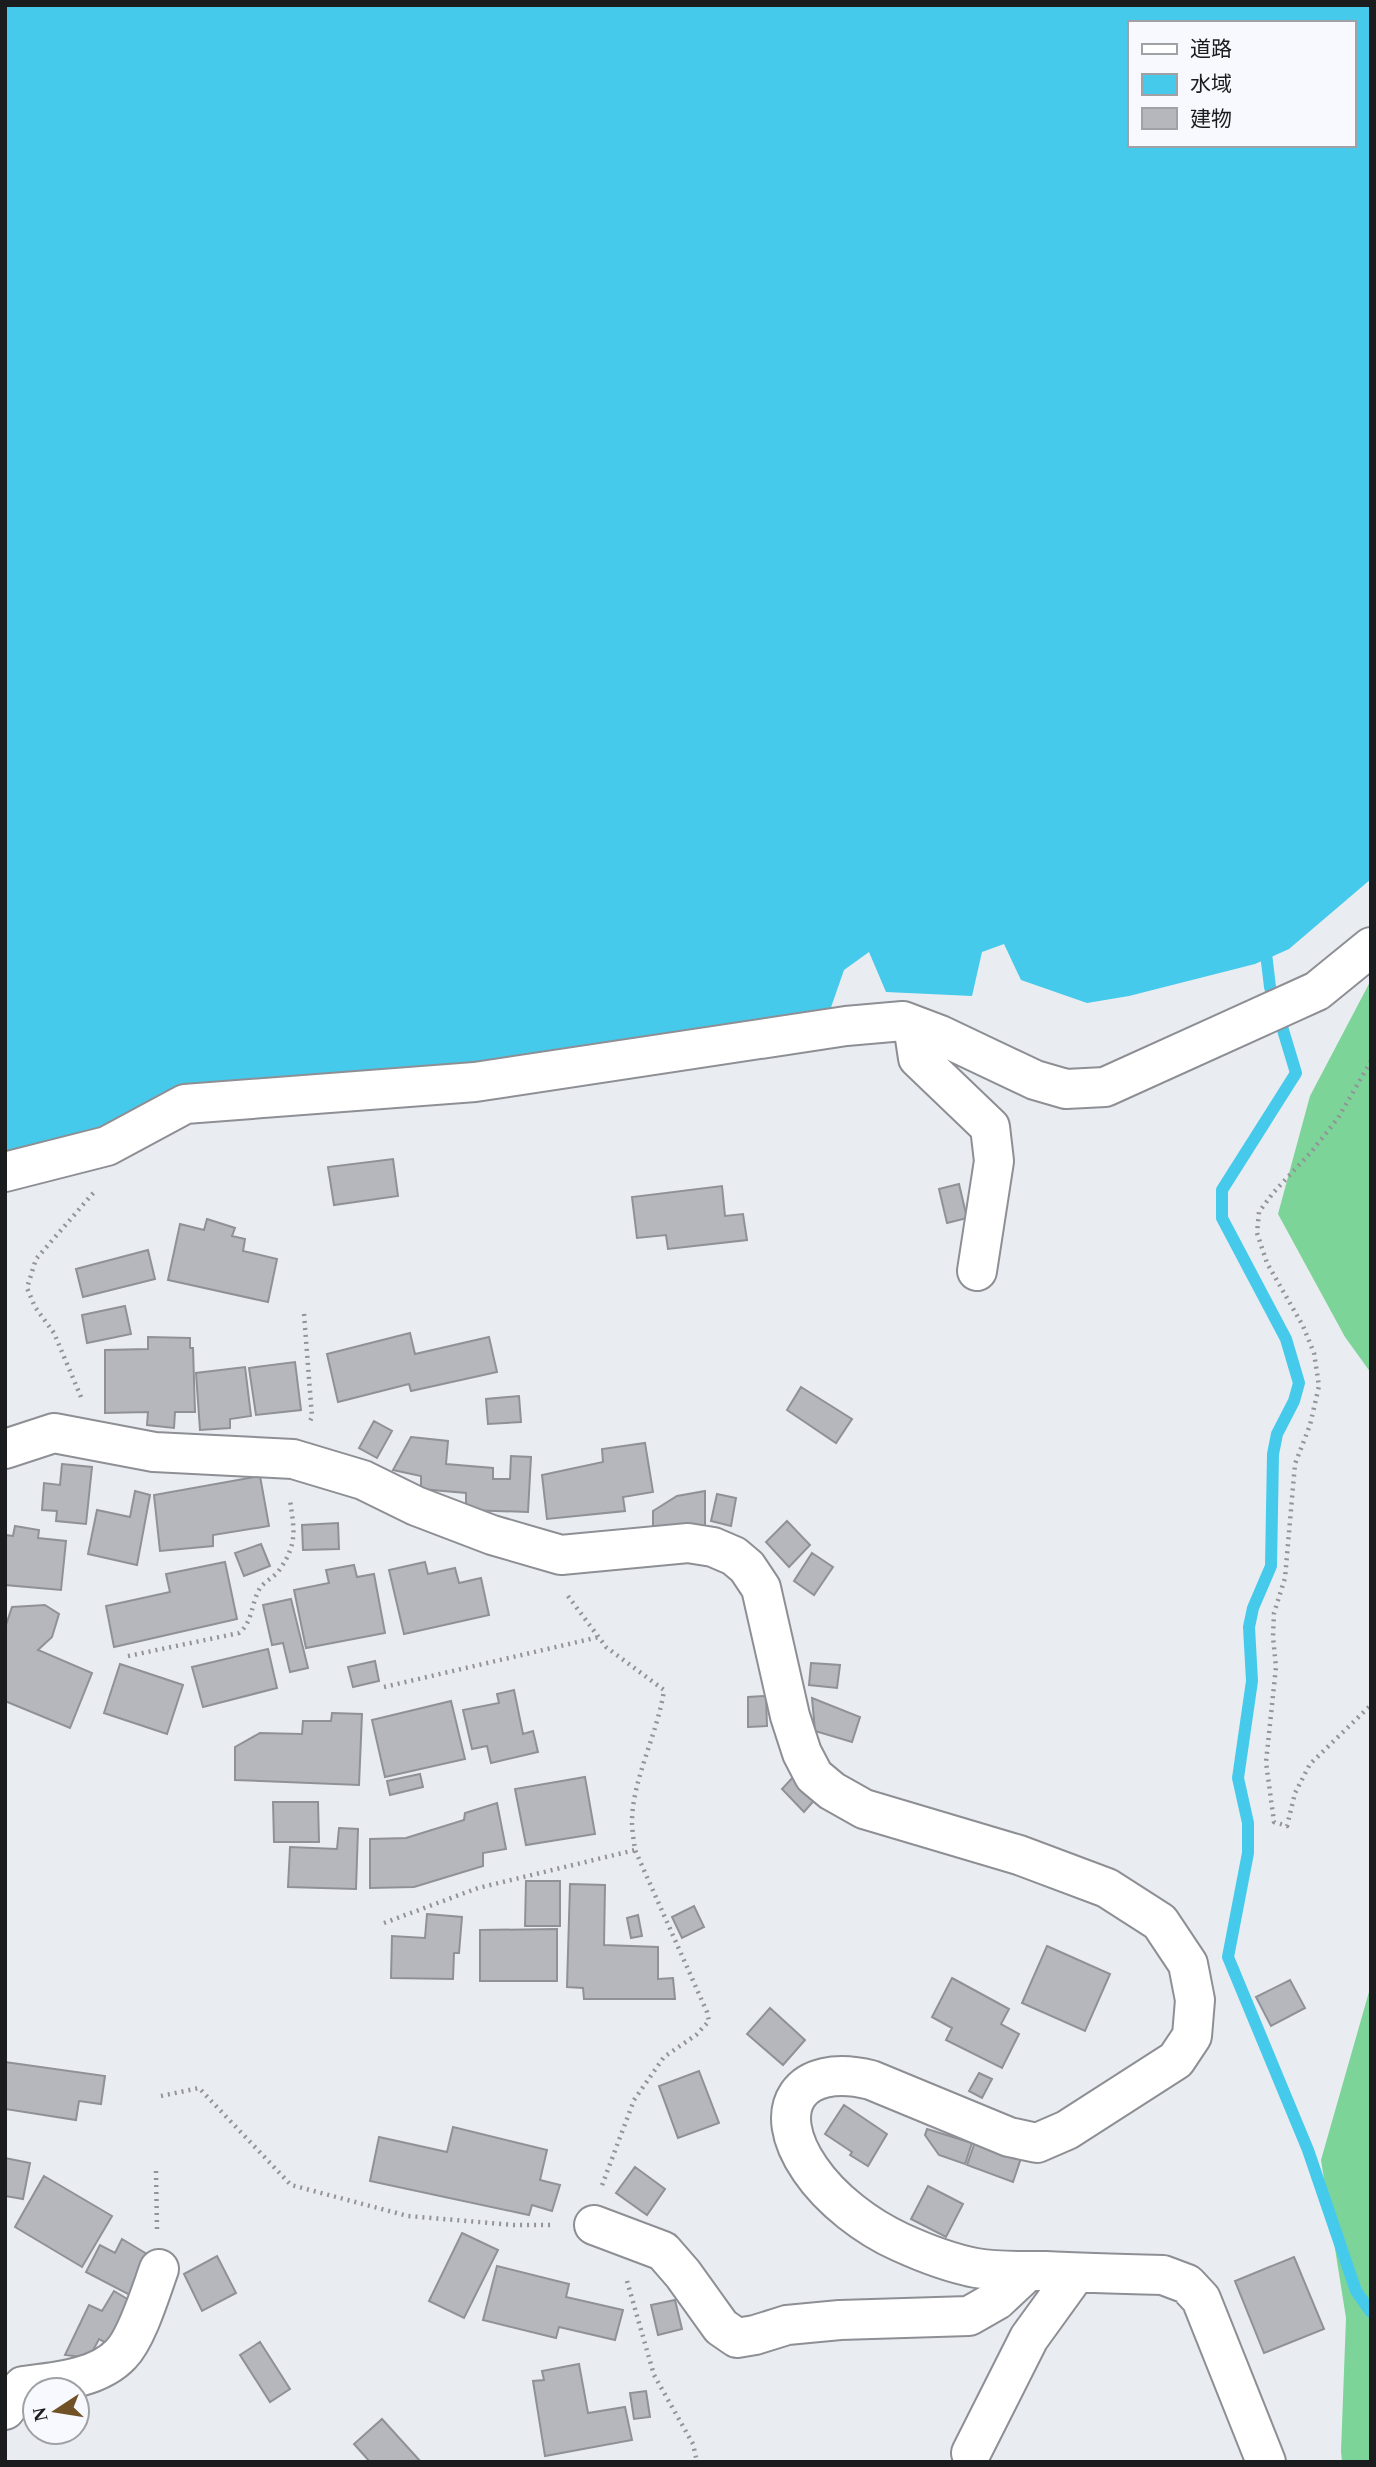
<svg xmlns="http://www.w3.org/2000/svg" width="1376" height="2467" viewBox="0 0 1376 2467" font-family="'Times New Roman','Noto Sans JP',serif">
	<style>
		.forest { fill: #7dd498 }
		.water { fill: #46caeb; fill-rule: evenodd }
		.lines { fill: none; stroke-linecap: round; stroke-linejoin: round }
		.stream { stroke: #46caeb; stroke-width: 12 }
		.building { fill: #b5b7bc; stroke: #8f9196; stroke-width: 2 }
		.minor-casing { stroke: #8d8f94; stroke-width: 42 }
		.path { stroke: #929497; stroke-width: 4.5; stroke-dasharray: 2 5; stroke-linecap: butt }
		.minor { stroke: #fff; stroke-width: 38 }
	</style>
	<rect width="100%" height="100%" fill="#e9ecf1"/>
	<path class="forest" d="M1371,980V1373L1345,1337L1278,1214L1310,1096Z
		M1371,1985V2462H1342L1341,2451L1346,2318L1321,2160Z"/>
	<path class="water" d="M5,5H1371V879L1289,949L1255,964L1129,996L1087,1003L1021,980L1004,944L982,952L972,996L886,992L869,952L844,970L828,1016L89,1134L5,1152ZM1129,23H1353V145H1129Z"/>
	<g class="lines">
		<path class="stream" d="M1265,945L1270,987L1296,1073L1222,1190V1218L1286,1339L1299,1383L1294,1401L1277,1434L1273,1454L1271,1566L1253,1608L1249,1627L1252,1681L1238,1778L1248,1823V1853L1228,1957L1308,2150L1356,2291L1371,2312"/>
	</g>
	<path class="building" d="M393,1159L398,1196L334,1205L328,1167Z
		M959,1184L967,1218L947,1223L939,1189Z
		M722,1186L725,1216L743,1214L747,1240L668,1249L666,1235L637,1238L632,1197Z
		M207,1219L235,1228L232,1236L245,1239L243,1251L277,1259L268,1302L168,1280L180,1224L204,1230Z
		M148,1250L155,1279L83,1297L76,1269Z
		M125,1306L131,1334L87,1343L82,1315Z
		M410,1333L415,1354L489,1337L497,1372L411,1391L409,1384L338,1402L327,1354Z
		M148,1337L190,1338V1348H193L195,1412H175L174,1428L147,1425L148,1412L105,1413V1350L148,1349Z
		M295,1362L301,1410L256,1415L249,1368Z
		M245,1367L251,1416L230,1419V1428L200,1430L196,1373Z
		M801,1387L852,1419L836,1443L787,1410Z
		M519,1396L521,1422L488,1424L486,1399Z
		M374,1421L392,1431L377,1458L359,1448Z
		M411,1437L448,1441L446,1464L493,1468V1479H510L511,1456L531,1457L528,1512L466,1510V1493L421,1489V1476L393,1470Z
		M645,1443L653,1492L623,1497L625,1511L547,1519L542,1475L603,1462L602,1449Z
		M62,1464L92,1467L86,1524L56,1521L57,1511L42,1510L44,1483L60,1485Z
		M260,1476L269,1526L213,1535V1546L160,1551L154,1495Z
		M135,1491L150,1495L137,1565L88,1554L97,1510L130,1517Z
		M705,1491V1528H653V1511L677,1496Z
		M717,1494L736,1498L731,1526L711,1521Z
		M787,1521L810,1545L789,1567L766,1542Z
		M338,1523L339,1549L303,1550L302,1525Z
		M15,1526L39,1530L38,1538L66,1541L61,1590L5,1585V1535L13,1536Z
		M261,1544L270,1566L244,1576L235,1553Z
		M812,1553L833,1567L814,1595L794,1581Z
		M225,1562L237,1619L114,1647L106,1606L170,1592L166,1574Z
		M425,1562L428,1574L455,1568L459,1583L481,1578L489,1615L404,1634L389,1570Z
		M354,1565L357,1577L374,1574L385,1633L306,1648L294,1590L329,1583L326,1570Z
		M291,1599L308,1668L290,1672L283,1643L272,1645L263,1605Z
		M45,1605L59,1614L52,1637L38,1650L92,1673L70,1728L5,1701V1628L12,1607Z
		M268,1649L277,1688L203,1707L192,1667Z
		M375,1661L379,1681L353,1687L348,1667Z
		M811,1663L840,1665L837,1688L809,1685Z
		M120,1664L183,1685L167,1734L104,1713Z
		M514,1690L523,1734L533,1731L538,1752L491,1763L487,1746L472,1749L463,1710L499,1703L497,1694Z
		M766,1696L767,1726L748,1727V1697Z
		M812,1698L860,1717L852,1742L815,1731Z
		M451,1701L465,1759L385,1777L372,1720Z
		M332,1713L362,1714L359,1785L235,1780V1747L260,1733L302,1734L303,1721H331Z
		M420,1774L423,1787L390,1795L387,1781Z
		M795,1775L817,1797L804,1812L782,1789Z
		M585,1777L595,1834L526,1845L515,1789Z
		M273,1802H318L319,1842H274Z
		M497,1803L506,1849L483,1853V1866L414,1887L370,1888V1839L406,1838L464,1820L465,1813Z
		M339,1828L358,1829L356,1889L288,1887L290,1847L337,1849Z
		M526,1881H560V1926H525Z
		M570,1884L605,1885L604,1945L658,1947V1979L673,1978L675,1999H584L583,1988L567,1987Z
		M694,1906L704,1927L682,1938L672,1917Z
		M427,1914L462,1917L459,1953H454L453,1979L391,1978L392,1936L425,1938Z
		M638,1915L642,1936L631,1938L627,1918Z
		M557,1929V1981H480V1930Z
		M1047,1946L1110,1974L1085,2031L1022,2003Z
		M952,1978L1009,2009L1001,2024L1019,2034L1002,2068L946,2040L952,2028L932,2017Z
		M1290,1980L1305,2008L1271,2026L1256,1997Z
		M770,2008L805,2040L783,2065L747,2034Z
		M5,2062L105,2076L101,2104L79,2101L76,2120L5,2109Z
		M699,2071L719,2123L678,2138L659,2086Z
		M979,2073L992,2079L982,2098L969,2091Z
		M844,2105L887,2134L868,2166L850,2155L852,2152L825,2134Z
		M453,2127L547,2150L540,2180L560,2185L552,2211L532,2205L529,2215L370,2181L379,2137L447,2152Z
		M927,2129L972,2143L965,2164L939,2155L925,2135Z
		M975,2142L1021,2158L1013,2182L967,2165Z
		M5,2158L30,2163L23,2199L5,2196Z
		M635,2167L665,2189L647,2215L616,2193Z
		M44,2176L112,2216L82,2267L15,2227Z
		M928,2186L963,2204L946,2237L911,2219Z
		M462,2233L498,2250L464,2318L429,2301Z
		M122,2239L152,2257L130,2295L86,2272L100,2245L115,2253Z
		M217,2256L236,2293L202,2311L184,2274Z
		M1294,2257L1324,2329L1264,2353L1235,2281Z
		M497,2266L569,2284L566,2297L623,2310L615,2340L559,2327L556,2338L483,2320Z
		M114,2291L134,2303L110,2345L99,2339L89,2358L65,2355L89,2305L102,2311Z
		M675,2300L682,2329L658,2335L651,2305Z
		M260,2342L290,2389L270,2402L240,2355Z
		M579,2364L588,2413L625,2407L632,2440L545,2456L533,2381L544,2380L542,2371Z
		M646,2391L650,2417L634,2419L630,2393Z
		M382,2419L421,2462H370L354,2444Z"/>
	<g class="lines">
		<g class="minor-casing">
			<path id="minor" d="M913,1025L918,1058L990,1127L994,1161L977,1271
				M5,1172L107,1146L185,1104L475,1082L846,1026L903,1021L940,1035L1035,1080L1066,1089L1105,1087L1317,991L1371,947
				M5,1449L54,1433L154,1452L293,1459L363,1480L416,1506L492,1535L561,1555L688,1543L713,1547L734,1556L747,1567L761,1588L790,1716L802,1753L814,1776L832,1791L864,1809L1019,1855L1107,1888L1160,1922L1188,1964L1195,2000L1192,2036L1176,2060L1067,2130L1037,2143L1009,2137L871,2080C799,2062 768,2108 810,2169C831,2200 867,2227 900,2242C924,2253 950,2263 976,2268C998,2272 1023,2271 1045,2271C1084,2273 1123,2274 1163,2275L1187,2284L1201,2299L1266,2462
				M594,2225L663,2251L683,2274L721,2327L737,2338L755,2335L787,2325L840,2320L969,2316L997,2300L1028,2271
				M5,2410L23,2386C54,2382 98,2379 121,2354C137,2338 151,2291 159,2269
				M971,2453L1029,2338L1076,2273"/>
		</g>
		<path class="path" d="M1371,1061L1338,1118L1312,1151L1273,1193L1259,1212L1257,1233L1267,1263L1303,1326L1314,1353L1319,1386L1310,1425L1295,1464L1285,1578L1274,1613L1273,1637L1276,1667L1266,1762L1274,1822L1287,1826L1295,1793L1310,1764L1371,1705
			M304,1314L312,1417L310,1421
			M81,1397L54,1333L35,1307L27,1288L36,1259L95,1191
			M568,1596L606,1647L664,1690C658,1733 632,1780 632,1822C632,1831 634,1841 635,1850L707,2012L709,2021L696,2035L664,2057L634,2100L601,2188
			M128,1656L239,1633C253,1622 251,1603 260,1588C265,1581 275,1577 280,1569C298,1543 294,1529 290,1500
			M384,1687L599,1637
			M384,1923L478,1888L635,1850
			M161,2096L199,2088L291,2185L408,2216L514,2225H554
			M156,2171L157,2229
			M627,2281L654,2375L693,2444L697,2462"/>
		<use href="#minor" class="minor"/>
	</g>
	<rect width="1376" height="2467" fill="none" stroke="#1b1c1d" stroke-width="14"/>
	<rect x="1128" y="21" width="228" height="126" fill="#f7f9fe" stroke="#9fa1a4" stroke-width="2"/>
	<rect x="1142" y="44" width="35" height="10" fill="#ffffff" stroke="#9fa1a4" stroke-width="2"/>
	<text x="1190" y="56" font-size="21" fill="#1b1c1d">道路</text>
	<rect x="1142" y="74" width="35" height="21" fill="#46caeb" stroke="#9fa1a4" stroke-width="2"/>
	<text x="1190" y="91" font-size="21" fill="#1b1c1d">水域</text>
	<rect x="1142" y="108" width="35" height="21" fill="#b5b7bc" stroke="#9fa1a4" stroke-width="2"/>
	<text x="1190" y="126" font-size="21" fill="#1b1c1d">建物</text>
	<g transform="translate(56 2411) rotate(258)"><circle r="33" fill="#f7f9fe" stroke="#9fa1a4" stroke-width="2"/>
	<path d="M0-5L12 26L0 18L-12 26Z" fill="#705226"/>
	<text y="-10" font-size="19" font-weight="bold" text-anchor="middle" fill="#1b1c1d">N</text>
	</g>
</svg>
